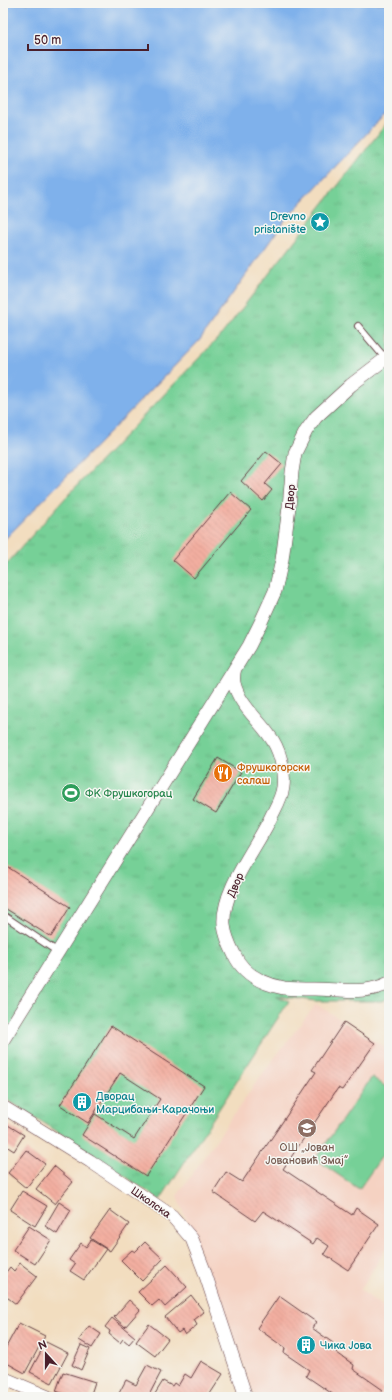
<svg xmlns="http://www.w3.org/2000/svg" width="392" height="1400" viewBox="0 0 392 1400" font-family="'Balsamiq Sans',sans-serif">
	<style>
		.built { fill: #f5d2c2 }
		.grass { fill: #76d097; stroke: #607861 }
		.park { fill: url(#park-tufts); stroke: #607861 }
		.water { fill: #7fb1eb; stroke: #64688b }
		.building { fill: url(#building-back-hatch) }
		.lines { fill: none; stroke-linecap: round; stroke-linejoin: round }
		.lane-casing { stroke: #633c41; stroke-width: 8 }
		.street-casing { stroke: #633c41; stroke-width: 14 }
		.lane { stroke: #fff; stroke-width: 6 }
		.street { stroke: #fff; stroke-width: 13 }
		.labels { text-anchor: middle; stroke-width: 3; stroke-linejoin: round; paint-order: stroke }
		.culture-label { font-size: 11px; fill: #0d838f; stroke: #f6f6f2; text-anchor: start }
		.street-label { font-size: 11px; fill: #4a1f2b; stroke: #f6f6f2 }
		.food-label { font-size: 11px; fill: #c56008; stroke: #f6f6f2; text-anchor: start }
		.leisure-label { font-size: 11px; fill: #27864d; stroke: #f6f6f2; text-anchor: start }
		.education-label { font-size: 11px; fill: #785e54; stroke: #f6f6f2 }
	</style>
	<defs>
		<pattern id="park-tufts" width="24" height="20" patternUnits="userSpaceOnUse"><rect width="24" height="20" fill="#76d097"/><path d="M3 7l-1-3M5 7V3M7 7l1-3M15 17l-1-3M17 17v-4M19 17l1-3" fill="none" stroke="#68b282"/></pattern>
		<pattern id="building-back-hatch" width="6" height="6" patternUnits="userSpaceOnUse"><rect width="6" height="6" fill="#f3afa0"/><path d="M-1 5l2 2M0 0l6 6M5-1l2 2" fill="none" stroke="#d2968a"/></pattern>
	</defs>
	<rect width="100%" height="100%" fill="#f6f6f2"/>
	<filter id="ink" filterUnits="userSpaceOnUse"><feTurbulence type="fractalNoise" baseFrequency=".025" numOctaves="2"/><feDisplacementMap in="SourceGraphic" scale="8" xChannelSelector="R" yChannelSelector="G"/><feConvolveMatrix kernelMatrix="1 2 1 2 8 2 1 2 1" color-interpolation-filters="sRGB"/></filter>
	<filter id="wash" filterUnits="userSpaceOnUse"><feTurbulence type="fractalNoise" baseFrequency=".012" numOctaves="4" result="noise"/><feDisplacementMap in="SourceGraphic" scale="16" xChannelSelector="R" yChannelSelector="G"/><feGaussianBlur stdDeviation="0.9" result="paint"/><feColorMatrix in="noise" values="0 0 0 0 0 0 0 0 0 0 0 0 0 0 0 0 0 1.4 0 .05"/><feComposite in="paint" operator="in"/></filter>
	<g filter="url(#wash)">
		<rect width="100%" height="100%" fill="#f2ddbf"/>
		<path class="built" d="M316,1004L389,1050V1179L384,1186L389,1190V1244L360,1290L389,1311V1397H255L233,1336L177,1196L260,1077Z"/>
		<path class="grass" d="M372,1077L389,1089V1146L359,1189L315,1159Z"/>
		<path class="park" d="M389,120V998L382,1001H316L276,996L289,1001L160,1200L88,1151L3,1097V568L67,496L222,334Z"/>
		<path class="water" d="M3,3H389V110L285,220L199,341L3,541Z"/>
		<g id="blocks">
			<path class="building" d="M266,451L282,464L265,484L272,490L263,501L241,481Z
				M230,492L251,510L194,578L173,560Z
				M218,758L241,772L216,813L193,799Z
				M6,866L70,907L51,937L3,907V870Z
				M344,1022L375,1043L342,1090L338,1088L283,1169L352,1215L356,1208L379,1224L348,1270L324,1254L329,1246L317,1238L313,1244L263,1211L255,1221L213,1192L226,1172L242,1182L316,1072L312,1070Z
				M111,1026L204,1086L146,1176L82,1135L95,1114L134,1139L160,1099L120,1073L88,1123L60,1105Z
				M3,1122L24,1135L14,1151L3,1144Z
				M26,1150L45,1164L26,1188L8,1173Z
				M54,1166L73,1182L55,1204L36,1189Z
				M22,1191L47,1206L35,1226L10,1210Z
				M59,1202L71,1210L57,1234L45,1226Z
				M110,1210L129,1224L110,1251L90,1238Z
				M29,1226L51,1240L35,1264L13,1250Z
				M91,1240L106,1249L84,1280L70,1271L75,1264L69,1260L81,1243L86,1247Z
				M145,1242L163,1259L142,1281L121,1260L132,1250L135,1252Z
				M20,1263L37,1276L16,1304L3,1294V1290L5,1288L3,1286V1276L10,1267L14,1271Z
				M167,1265L187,1287L165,1307L159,1300L152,1306L138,1292Z
				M191,1295L204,1312L194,1320L197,1325L185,1335L182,1330L178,1333L165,1317Z
				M279,1296L316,1322L312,1328L333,1343L330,1348L354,1365L353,1369L383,1390L378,1397H337L306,1376L309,1370L284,1353L285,1348L257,1328Z
				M129,1300L140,1310L125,1327L114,1317Z
				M112,1318L135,1337L129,1344L123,1339L120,1343L109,1334L110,1331L105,1327Z
				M19,1323L45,1336L25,1373L5,1362L3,1365V1351H4Z
				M149,1324L168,1339L155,1356L136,1342Z
				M89,1326L101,1334L92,1348L79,1340Z
				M46,1342L68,1353L52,1383L30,1372Z
				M81,1345L90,1349L81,1370L72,1365Z
				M201,1361L223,1374L208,1397H199L194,1394L193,1397H153L163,1381L172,1386L174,1383L178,1386L185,1374L191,1378Z
				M147,1365L161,1372L148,1397H117L126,1380L136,1385Z
				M63,1372L95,1382L90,1397H73L56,1391Z"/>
		</g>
	</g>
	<g filter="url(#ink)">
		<use href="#blocks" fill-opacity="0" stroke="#633c41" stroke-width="1"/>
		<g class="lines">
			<g class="lane-casing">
				<path id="lane" d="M358,326L385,358
					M3,915L58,952"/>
			</g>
			<g class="street-casing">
				<path id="street" d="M235,668C234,672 233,678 234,683C239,704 257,718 269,735C280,749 285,770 283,787C282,797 276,807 272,815C258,846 221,890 224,925C225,935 229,944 234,954C243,974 263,984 284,988C294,989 304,989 314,989C340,989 365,995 389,983
					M3,1040L249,646L260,624L275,591L282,560L289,507L292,472L295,453L306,431L316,417L351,385L389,356
					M3,1107L90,1161L172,1216L192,1239L204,1270L246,1397
					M3,1378L48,1397"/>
			</g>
			<use href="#lane" class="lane"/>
			<use href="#street" class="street"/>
		</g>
	</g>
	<defs>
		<g id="sight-disc" transform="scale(1)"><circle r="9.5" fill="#0f9aa8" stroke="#f6f6f2"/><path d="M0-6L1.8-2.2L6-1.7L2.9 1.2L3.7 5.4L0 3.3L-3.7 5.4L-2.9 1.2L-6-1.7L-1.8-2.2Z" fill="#fff"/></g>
		<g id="restaurant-disc" transform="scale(1)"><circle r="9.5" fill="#e8710a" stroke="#f6f6f2"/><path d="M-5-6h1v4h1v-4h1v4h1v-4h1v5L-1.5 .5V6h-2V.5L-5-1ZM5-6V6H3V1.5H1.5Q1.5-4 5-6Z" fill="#fff"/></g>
		<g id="stadium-disc" transform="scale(1)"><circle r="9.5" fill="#2e9e5b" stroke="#f6f6f2"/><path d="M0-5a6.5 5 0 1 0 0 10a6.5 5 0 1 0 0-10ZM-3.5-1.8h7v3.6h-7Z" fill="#fff"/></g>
		<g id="building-disc" transform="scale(1)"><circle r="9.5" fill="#0f9aa8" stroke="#f6f6f2"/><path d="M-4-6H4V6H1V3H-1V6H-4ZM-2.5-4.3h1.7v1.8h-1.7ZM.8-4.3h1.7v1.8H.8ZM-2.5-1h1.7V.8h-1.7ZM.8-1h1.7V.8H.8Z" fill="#fff"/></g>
		<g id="school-disc" transform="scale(1)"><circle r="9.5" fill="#8d6e63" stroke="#f6f6f2"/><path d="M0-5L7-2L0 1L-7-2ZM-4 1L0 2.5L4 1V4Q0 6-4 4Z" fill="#fff"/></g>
	</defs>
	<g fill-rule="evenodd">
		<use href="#sight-disc" x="320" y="222"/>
		<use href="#restaurant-disc" x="223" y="773"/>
		<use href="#stadium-disc" x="71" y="793"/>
		<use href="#building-disc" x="82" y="1102"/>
		<use href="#school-disc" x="307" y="1128"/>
		<use href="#building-disc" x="306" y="1345"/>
	</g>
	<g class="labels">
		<g class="culture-label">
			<text x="306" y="220" text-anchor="end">Drevno<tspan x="306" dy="13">pristanište</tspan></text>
			<text x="96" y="1100">Дворац<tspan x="96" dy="13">Марцибањи-Карачоњи</tspan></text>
			<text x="320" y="1349">Чика Јова</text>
		</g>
		<g class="street-label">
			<text transform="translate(290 497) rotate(-85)" y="4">Двор</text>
			<text transform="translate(235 885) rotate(-67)" y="4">Двор</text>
			<text transform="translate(151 1202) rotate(35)" y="4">Школска</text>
		</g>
		<g class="food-label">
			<text x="237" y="771">Фрушкогорски<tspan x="237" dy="13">салаш</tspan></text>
		</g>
		<g class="leisure-label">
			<text x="85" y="797">ФК Фрушкогорац</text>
		</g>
		<g class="education-label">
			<text x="307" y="1151">ОШ „Јован<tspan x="307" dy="13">Јовановић Змај”</tspan></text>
		</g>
	</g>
	<rect width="392" height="1400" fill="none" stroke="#f6f6f2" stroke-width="16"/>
	<g transform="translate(46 1354) rotate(339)" stroke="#f6f6f2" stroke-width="3" paint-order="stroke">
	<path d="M0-3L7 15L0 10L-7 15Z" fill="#4a1f2b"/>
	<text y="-6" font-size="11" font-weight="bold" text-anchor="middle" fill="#4a1f2b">N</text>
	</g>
	<path d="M28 44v6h120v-6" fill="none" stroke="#4a1f2b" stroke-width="2"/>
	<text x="34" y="44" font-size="12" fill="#4a1f2b" stroke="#f6f6f2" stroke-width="3" paint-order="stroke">50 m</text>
</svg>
